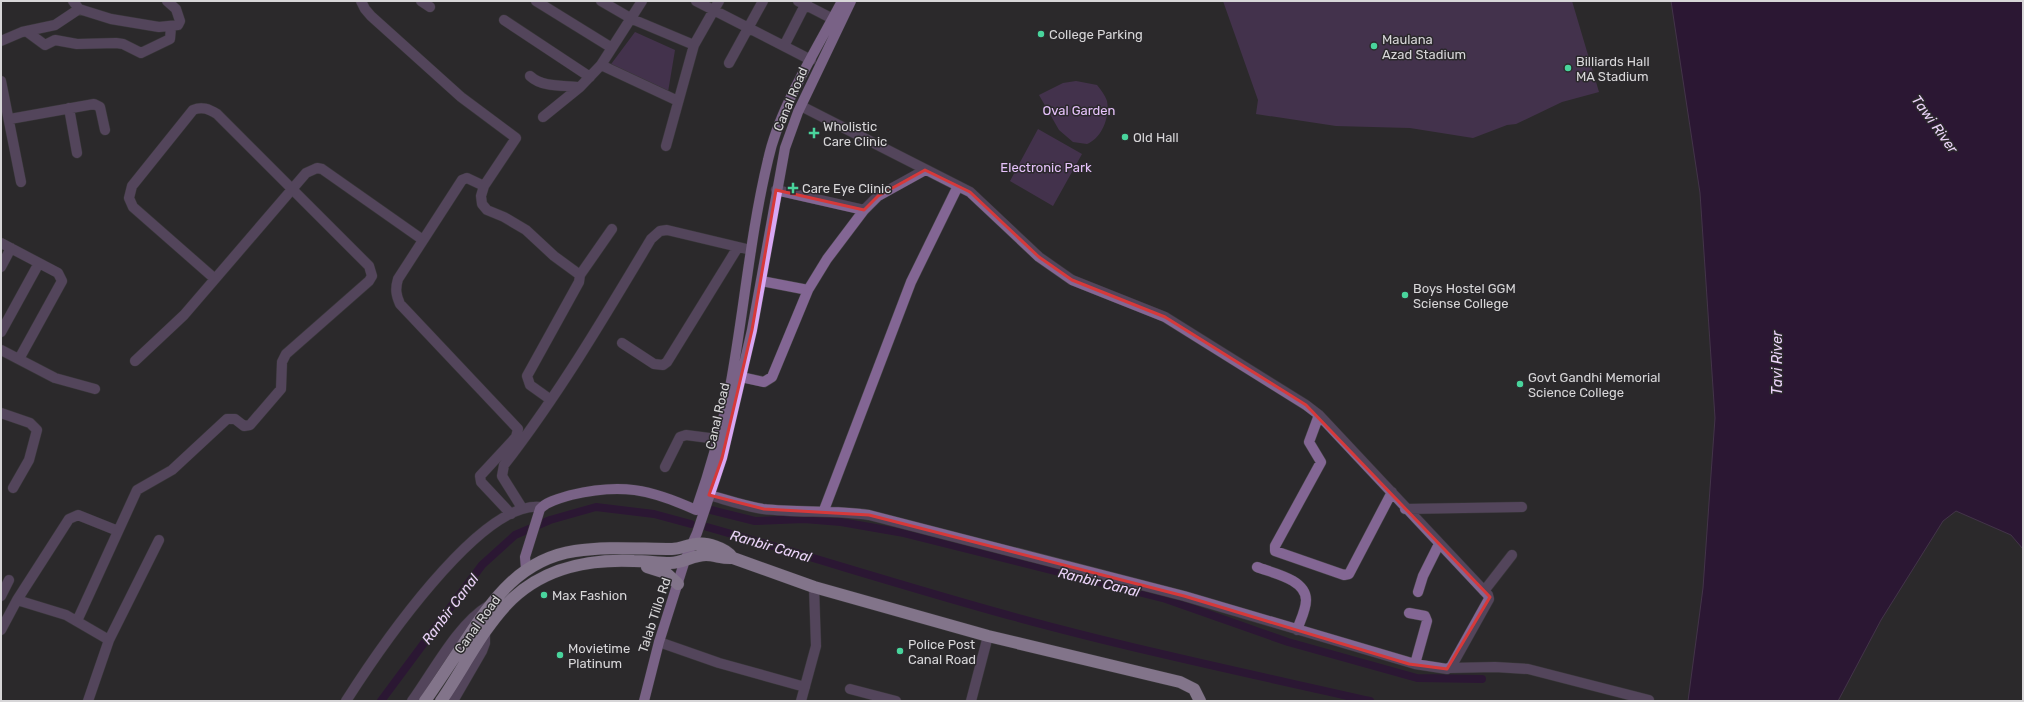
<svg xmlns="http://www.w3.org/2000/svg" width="2024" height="702" viewBox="0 0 2024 702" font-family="Rubik,sans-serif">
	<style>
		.green { fill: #613d73 }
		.water { fill: #2b003d; stroke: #5f406c }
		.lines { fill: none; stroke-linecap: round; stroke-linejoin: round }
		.canal { stroke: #2b003d; stroke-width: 8 }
		.minor-casing { stroke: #474548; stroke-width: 11 }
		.major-casing { stroke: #474548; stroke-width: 11 }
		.highway-casing { stroke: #474548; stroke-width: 13 }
		.minor { stroke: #836694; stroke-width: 10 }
		.major { stroke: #d8a7f4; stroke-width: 10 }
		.highway { stroke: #ebcefc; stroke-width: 12 }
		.marked { fill: none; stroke: #d6393a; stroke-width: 3; stroke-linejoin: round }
		.poi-dot { fill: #49d49c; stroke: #2b292c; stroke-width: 1.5 }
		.labels { text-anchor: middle; stroke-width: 3; stroke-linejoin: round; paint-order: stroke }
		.poi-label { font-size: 13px; fill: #d7d6d8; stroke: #2b292c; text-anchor: start }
		.street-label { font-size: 13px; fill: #d7d6d8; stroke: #2b292c }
		.park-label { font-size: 13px; fill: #e6c2fb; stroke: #2b292c }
		.water-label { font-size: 14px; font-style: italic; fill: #ecd4fa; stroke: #2b292c }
	</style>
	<rect width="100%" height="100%" fill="#2b292c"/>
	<path class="green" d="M1223,1H1572L1599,92L1562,102L1516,124L1507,125L1473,138L1410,128L1336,126L1256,114L1258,100Z
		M635,32L675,50L667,98L606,71Z
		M1076,81L1097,85C1101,90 1105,95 1107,101C1110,117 1102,138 1087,144L1073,142L1059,130L1039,95L1063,83Z
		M1038,129L1082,154L1053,206L1010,181Z"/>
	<path class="water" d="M1671,1H2023V549L2011,535L1956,511L1943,521L1881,620L1838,701H1688L1703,588L1715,418L1700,193Z"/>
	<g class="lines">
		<path class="canal" d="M711,510L755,521L804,519L841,522L904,533L1163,598L1288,642L1417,678L1482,679
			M707,527C810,556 912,589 1015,617C1132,649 1251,674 1370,701
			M381,701L482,565L515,535L550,520L596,507L654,514L691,524"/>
		<g class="minor-casing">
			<path id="minor" d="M73,1L79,9L111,19L159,27L178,25L180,21L176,9L167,1
				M361,1L365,9L371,16L461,97L516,138L484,186L481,196L482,204L487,210L504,217L526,230L554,256L580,275L579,282L527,376L530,385L551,400
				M421,1L430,7
				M536,1L612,48
				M601,1L632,19L694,45
				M696,1L811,60
				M798,1L833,19
				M504,20L590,77
				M26,31L45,45L55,40L77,44L116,43L123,44L141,53L170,39L171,27
				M1,41L22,32L55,25L79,9
				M784,46L807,1
				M729,63L763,1
				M601,65L678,101
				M530,76C543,88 563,85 580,87
				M1,81L21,182
				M69,108L77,153
				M543,117L580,87L601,65L642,1
				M10,119L94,104L100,107L105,130
				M666,146L694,45L719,1
				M484,186L467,178L462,180L398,279C395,289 396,295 400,304L518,429L516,437L480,476L481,482L511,514
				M776,190L864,210
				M1,243L58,273L62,281L19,359
				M1,267L11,248
				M580,275L612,229
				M761,281L808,290
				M1,332L39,263
				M622,343L654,364L663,365L667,362L738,247
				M1,350L55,378L95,389
				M135,361L184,315L306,173L317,168L322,169L423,240
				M741,377L764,382L772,377L808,290L827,259L864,210L878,196L925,170
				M1,413L30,423L37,430L29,460L13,488
				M1319,415L1309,442L1321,462L1275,546V551L1344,575L1349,574L1392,492
				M665,467L680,437L686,435L717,439
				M709,495C727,500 744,506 763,509C798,513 834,510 869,515L1184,596L1415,664L1447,669L1451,667L1489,599L1488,595L1319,415L1306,405L1165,317L1072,280L1039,257L970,192L801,106
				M522,508L502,476L504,465C559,394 605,316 651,239L660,231L667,230L751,250
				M1405,509L1522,507
				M824,510L911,282L958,186
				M1257,567C1272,573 1306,579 1306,600C1306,610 1300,621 1297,630
				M1484,591L1512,555
				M1418,592L1423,576L1439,544
				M1,596L9,580
				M17,600L66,615L109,640
				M1409,613L1425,616L1427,621L1415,664
				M77,621L137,490L172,470L227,419H235L244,426L250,425L281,389L282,362L286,354L369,281L372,276L369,266L217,114C209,109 202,106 193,110L132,186L129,198L133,207L215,279
				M1,630L17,600L69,519L78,515L118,531
				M659,642L719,663L805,687
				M1449,668L1495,667L1528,669L1649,700
				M850,689L896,701
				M88,701L109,640L159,540
				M346,701C376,654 480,499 541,507
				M412,701C433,672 458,624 488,606
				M453,701L482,651L485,643V634
				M801,701L816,646L814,587
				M971,701L988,636"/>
		</g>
		<g class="major-casing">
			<path id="major" d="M526,569L525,557L540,509C547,501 561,498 571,495C621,483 650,489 696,510C710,470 722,428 730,387C744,312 750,235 768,160C779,108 817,49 842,1
				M644,701L659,642L685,560L697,533L722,458L752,330L785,148L798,112L851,1"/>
		</g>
		<g class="highway-casing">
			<path id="highway" d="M647,567L666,573L678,584
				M425,701C439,681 452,661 466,640C493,599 521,559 575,551C607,546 639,549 672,549C680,549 687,545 696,544C706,542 726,548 732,557
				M441,701C464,668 483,627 512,599C546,567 589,559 634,561C646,561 658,563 670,563C683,563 693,555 706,555C715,555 723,559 733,558L814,587L988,636L1180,682L1194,689L1200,701"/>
		</g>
		<use href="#minor" class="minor"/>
		<use href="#major" class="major"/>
		<use href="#highway" class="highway"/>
	</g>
	<path d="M0 0H2024V702H0ZM925,170L970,192L1039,257L1072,280L1165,317L1306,405L1490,597L1447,669L1409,664L1184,596L869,515L764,509L709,495L722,458L752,330L776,190L864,210L878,196Z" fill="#2b292c" fill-opacity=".55" fill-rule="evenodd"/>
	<path class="marked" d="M925,170L970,192L1039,257L1072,280L1165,317L1306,405L1490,597L1447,669L1409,664L1184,596L869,515L764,509L709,495L722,458L752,330L776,190L864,210L878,196Z"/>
	<g class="poi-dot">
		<circle cx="1041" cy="34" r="4"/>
		<circle cx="1374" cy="46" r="4"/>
		<circle cx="1568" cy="68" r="4"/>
		<path d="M812 127h4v4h4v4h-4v4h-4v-4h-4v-4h4z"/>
		<circle cx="1125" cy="137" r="4"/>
		<path d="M791 182h4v4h4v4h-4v4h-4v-4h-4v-4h4z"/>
		<circle cx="1405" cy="295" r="4"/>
		<circle cx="1520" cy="384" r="4"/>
		<circle cx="544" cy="595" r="4"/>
		<circle cx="900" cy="651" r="4"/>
		<circle cx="560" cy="655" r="4"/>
	</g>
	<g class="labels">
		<g class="poi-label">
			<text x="1049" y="39">College Parking</text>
			<text x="1382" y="44">Maulana<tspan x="1382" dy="15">Azad Stadium</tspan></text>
			<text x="1576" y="66">Billiards Hall<tspan x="1576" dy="15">MA Stadium</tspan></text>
			<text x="823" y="131">Wholistic<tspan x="823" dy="15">Care Clinic</tspan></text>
			<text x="1133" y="142">Old Hall</text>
			<text x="802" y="193">Care Eye Clinic</text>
			<text x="1413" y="293">Boys Hostel GGM<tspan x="1413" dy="15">Sciense College</tspan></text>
			<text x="1528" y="382">Govt Gandhi Memorial<tspan x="1528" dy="15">Science College</tspan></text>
			<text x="552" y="600">Max Fashion</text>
			<text x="908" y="649">Police Post<tspan x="908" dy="15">Canal Road</tspan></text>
			<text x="568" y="653">Movietime<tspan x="568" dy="15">Platinum</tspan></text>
		</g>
		<g class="street-label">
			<text transform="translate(790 99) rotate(-67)" y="5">Canal Road</text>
			<text transform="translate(717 416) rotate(-77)" y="5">Canal Road</text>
			<text transform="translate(654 615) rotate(-72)" y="5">Talab Tillo Rd</text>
			<text transform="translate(477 624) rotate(-54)" y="5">Canal Road</text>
		</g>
		<g class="park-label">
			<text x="1079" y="115">Oval Garden</text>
			<text x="1046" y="172">Electronic Park</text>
		</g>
		<g class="water-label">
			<text transform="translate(1935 124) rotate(54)" y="5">Tawi River</text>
			<text transform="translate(1777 363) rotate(-90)" y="5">Tavi River</text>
			<text transform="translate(771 546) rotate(16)" y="5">Ranbir Canal</text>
			<text transform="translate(1099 582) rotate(14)" y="5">Ranbir Canal</text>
			<text transform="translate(450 609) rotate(-53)" y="5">Ranbir Canal</text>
		</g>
	</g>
	<rect width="2024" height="702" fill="none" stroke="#d7d6d8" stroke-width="4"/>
</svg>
